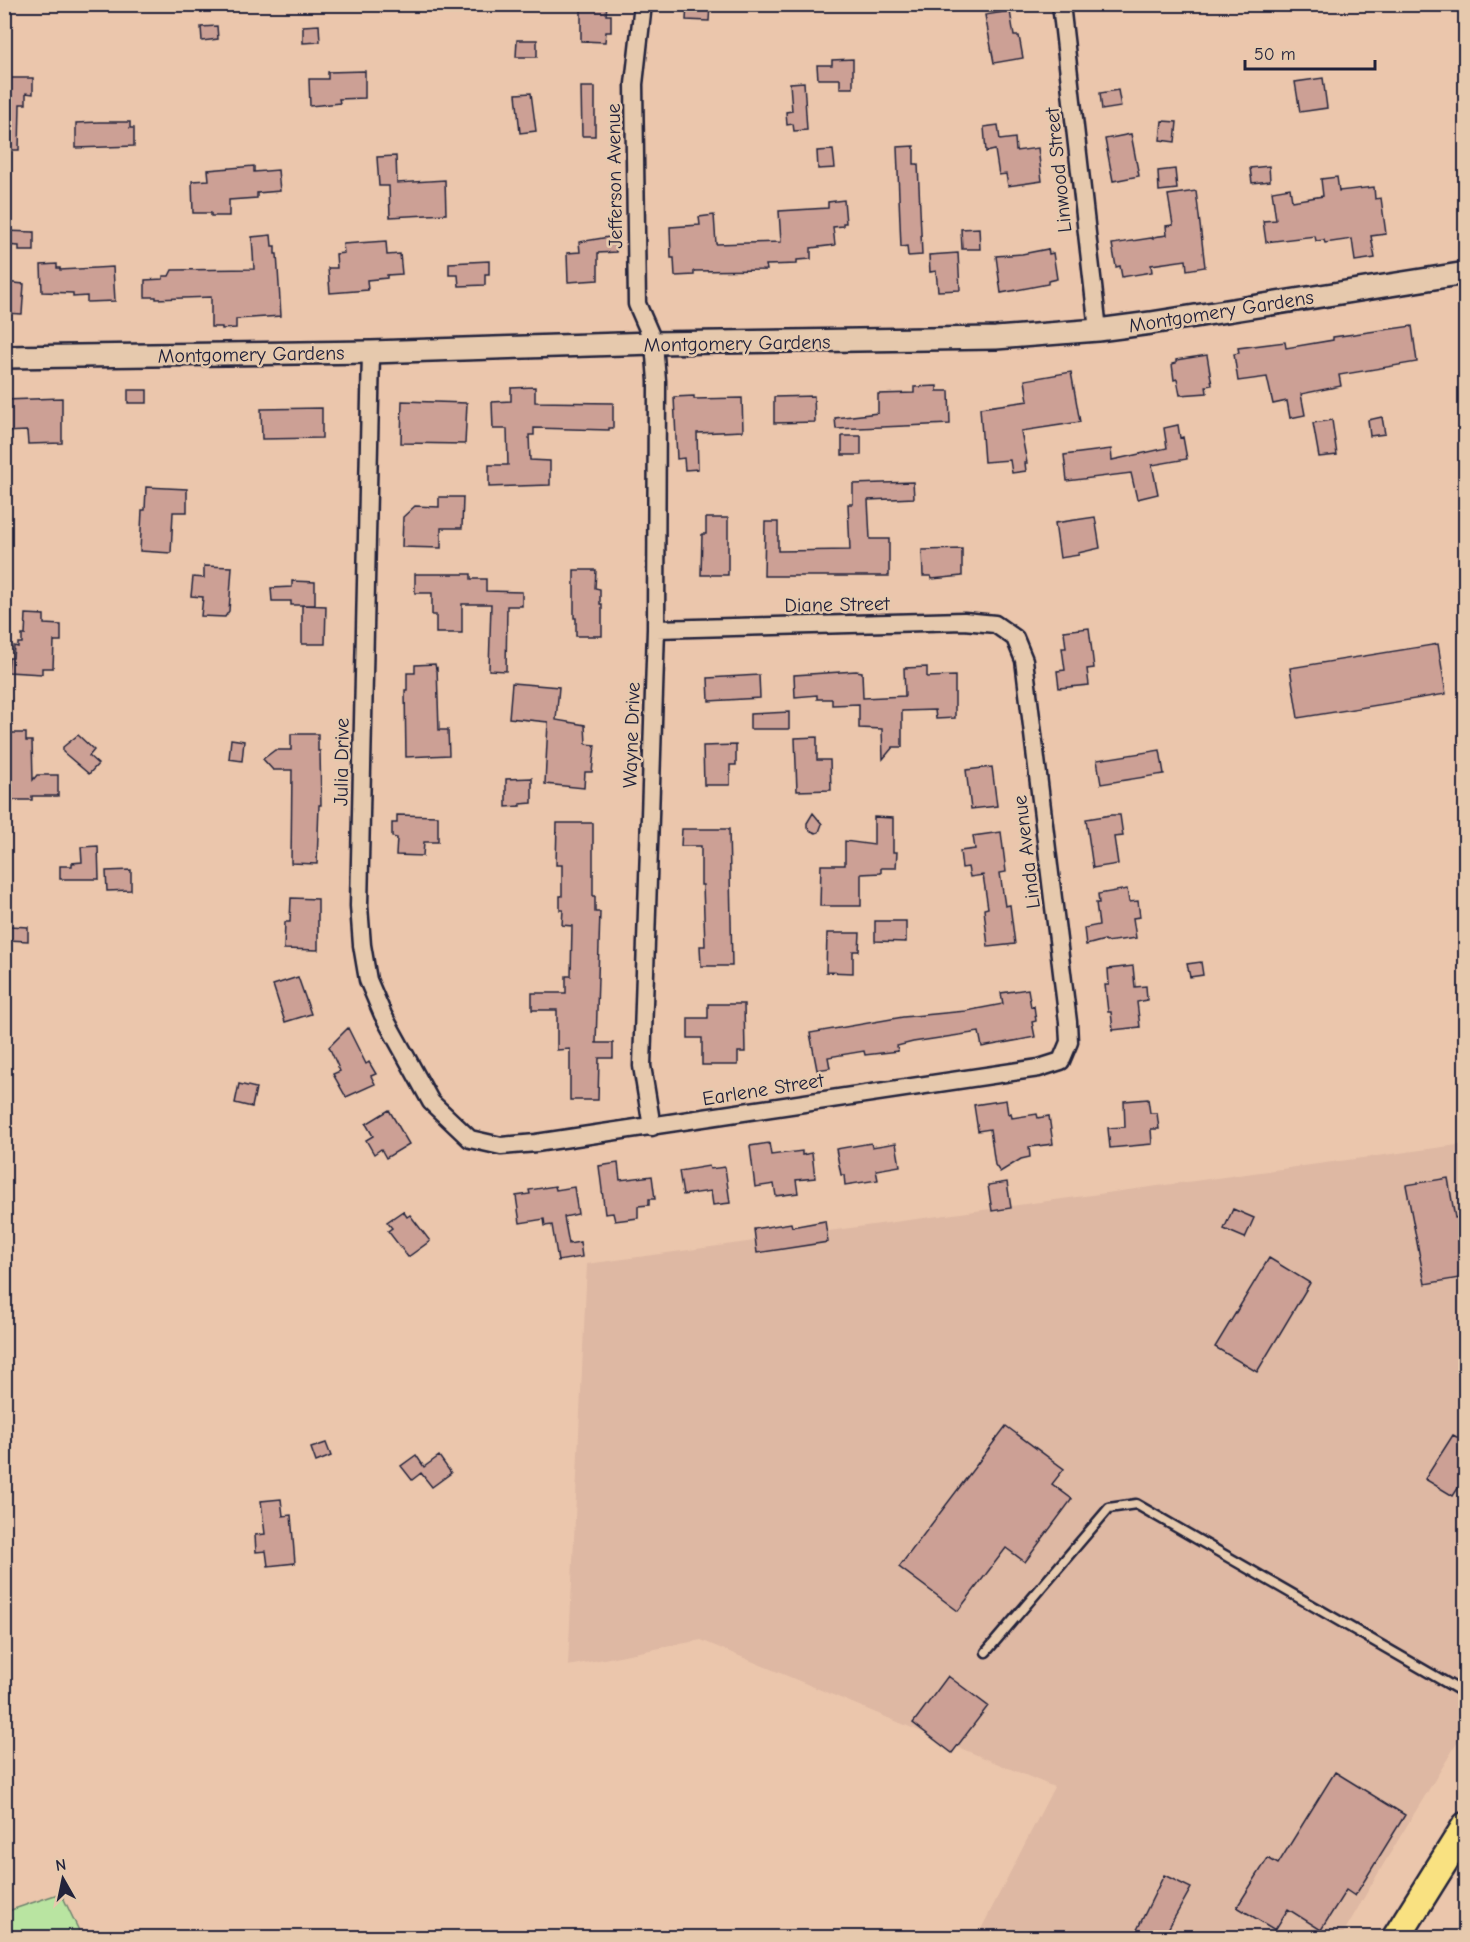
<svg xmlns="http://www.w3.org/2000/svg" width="1470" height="1942" viewBox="0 0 1470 1942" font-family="'Comic Neue',sans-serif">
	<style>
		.built { fill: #deb8a3 }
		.green { fill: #b9e4a1; stroke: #6e836e; stroke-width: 1.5 }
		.building { fill: #cca095; stroke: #22223b; stroke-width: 1.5 }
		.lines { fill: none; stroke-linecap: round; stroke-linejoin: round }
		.service-casing { stroke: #22223b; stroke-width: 13 }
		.minor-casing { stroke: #22223b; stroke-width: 21 }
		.tertiary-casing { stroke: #22223b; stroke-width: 26 }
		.primary-casing { stroke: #22223b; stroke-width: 32 }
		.service { stroke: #e6c9ad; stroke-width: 8 }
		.minor { stroke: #e6c9ad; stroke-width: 16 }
		.tertiary { stroke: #e6c9ad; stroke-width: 21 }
		.primary { stroke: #f9e181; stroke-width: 27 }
		.labels { text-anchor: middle; stroke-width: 5; stroke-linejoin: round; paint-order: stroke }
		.street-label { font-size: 20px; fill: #22223b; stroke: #e6c9ad }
	</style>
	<rect width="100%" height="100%" fill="#ebc6ac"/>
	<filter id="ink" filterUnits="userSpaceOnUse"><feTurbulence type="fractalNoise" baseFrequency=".0167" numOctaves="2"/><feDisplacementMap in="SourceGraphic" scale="12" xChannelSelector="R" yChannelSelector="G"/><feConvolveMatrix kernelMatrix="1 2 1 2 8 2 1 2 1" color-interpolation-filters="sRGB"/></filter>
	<g filter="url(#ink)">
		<path class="built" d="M1465,1144V1730L1383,1865L1341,1937H977L1054,1787L701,1640L568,1666L587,1264Z"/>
		<path class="green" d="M61,1893L82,1937H5V1912Z"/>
		<path class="building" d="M581,4H607L606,15H611V32H606L605,42L581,41Z
			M687,4H710L709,21L686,20Z
			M1010,11L1014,36H1019L1023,58L994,63L985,15Z
			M319,25L320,42L303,43V26Z
			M217,26L218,39L202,41L201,27Z
			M517,40H537V57H516Z
			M853,59V88H840V79H818L817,65H832V60Z
			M365,71V98L339,99L340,103L310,106L309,79H328V72Z
			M4,78H33V94L26,93V104H20L19,150H4Z
			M1323,78L1327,108L1300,112L1295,82Z
			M804,82L807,130L794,131L793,124L787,125L786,112L792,111L790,83Z
			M581,87H595V136H582Z
			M1118,90L1121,107L1102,110L1100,93Z
			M531,93L536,131L520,133L516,94Z
			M1162,121L1177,122L1175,142L1160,140Z
			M99,122H130V128H134V146L76,148V123Z
			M998,125L1000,140L1015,138L1016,151L1038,148L1042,181L1008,186L1006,174L999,175L995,150L986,152L984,127Z
			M1131,134L1139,176L1113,181L1105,139Z
			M914,146V164H918L922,255L908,256L907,246L901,247L897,147Z
			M833,150L835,168L818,169L817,151Z
			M396,156L397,183L445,180L446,214L390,217L389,186H379L377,157Z
			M254,166V172L278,170L280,191L257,193V198L229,200V216H211V213H193L192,181L209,180L208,170Z
			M1269,166L1270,181L1252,183L1250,168Z
			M1175,169L1177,189L1159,191L1158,171Z
			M1337,177L1339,191L1374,187L1375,199L1381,198L1386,234L1371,236L1375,258L1355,261L1352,239L1325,243L1324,240L1316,241L1315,236L1266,242L1263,221L1276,220L1272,191L1290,188L1292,201L1323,196L1321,179Z
			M1196,191L1205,267L1187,270L1186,260L1151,265L1152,272L1122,277L1120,266L1116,267L1112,244L1151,238L1153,239V237L1167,235L1166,226L1173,225L1168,195Z
			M844,200L846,223H843V226L833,227L835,245L811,248V259L797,260V264L766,265L767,270L694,271V275L675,276L674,258H671L670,227L700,225L699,217L714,215L716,244L781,242L779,211L828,208V202Z
			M979,228L980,249H962L961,229Z
			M4,231L34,232V251H19V246L4,245Z
			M271,235L272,246H275V254H277L281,316L236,319V328L222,329V327H211V297L156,299V297H145V280L163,279V276H169L172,270L254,269L252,237Z
			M615,236L616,252L598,253V280L568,282L567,253L580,252L579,242Z
			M386,241L387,255L400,254L402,274L387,275V278L367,280L368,290L330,293L328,268H337L336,254L344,253L343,244Z
			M1048,249L1049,254L1053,253L1057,279L1048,281V284L1001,293L996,256L1022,254Z
			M958,253L960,290L938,291L936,271L930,272L929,255Z
			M489,261V274H485V285L459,286L458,275H449V263Z
			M57,264V268H60V270L113,267L115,301L87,302V296L73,297V293L42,292L41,265Z
			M4,282L24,284L22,314L4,313Z
			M1412,326L1417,362L1339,375L1341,386L1301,394L1305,415L1290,418L1287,401L1273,404L1267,377L1238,381L1234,354L1239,353L1238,348L1285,342L1286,348L1333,340V337Z
			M1207,355L1212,385L1206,386L1207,393L1180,395L1177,379L1174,380L1172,364L1176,363V360Z
			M1071,372L1080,422L1021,431L1027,463H1025L1026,471L1012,473L1010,460L984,462L980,408L1028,401L1025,380Z
			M937,386V391H949L950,424L836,429L835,418L878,413V394L914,393V387Z
			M535,387V402L613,403V428H609V430L534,428V435H529L530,460L550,461V485L489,487V465H508L507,429H493L492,402L511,401V388Z
			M128,390H147V403H128Z
			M694,396V399L742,398L743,431L697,433L698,469L685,470L684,458L677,459L674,397Z
			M814,396L815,422L774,423V397Z
			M62,398V443L28,444L27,431L4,432V400Z
			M402,401L467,403L465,444L401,443Z
			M322,408V438L262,439L261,409Z
			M1382,417L1385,434L1370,436L1368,420Z
			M1332,420L1337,455L1319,457L1313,423Z
			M1178,425L1180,438L1183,437L1187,459L1152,465L1158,494L1137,499L1131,473L1067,481L1064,455L1111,449L1112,460L1167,448L1164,428Z
			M842,436H861V455H842Z
			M913,482L914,498L868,500L870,539H889V576H764L765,522H778V551L850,550L848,504H853V484Z
			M146,487L187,489V512H173L171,553L140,551L142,510H145Z
			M439,497H463L462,528H441V548L402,547L403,517L415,506L439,507Z
			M1095,517L1100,548L1078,553L1079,555L1060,558L1055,523Z
			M706,518H728V575H701L702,534H706Z
			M962,549V576L932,579L931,576H923L922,550Z
			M204,566L232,567L229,611L225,617L201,616L203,597L191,596L193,577L204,578Z
			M574,570H596L595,588L600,589V604H602V636H576V618H574Z
			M415,574H471V579H486V591L522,592V606H507L506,671L489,670L491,604H462V633H436V615H432V593H415Z
			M292,581L315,582V605H291V601H272L271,588L292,587Z
			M302,605L326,606L325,644H302Z
			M26,614L44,615V624L61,625V641H54L53,668H42V674L8,672L9,658H13L14,646L18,647V643H22V635H25Z
			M1089,628L1094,668L1087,669L1089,685L1059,688L1057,671L1065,670L1062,648H1066L1064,631Z
			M1438,644L1446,694L1298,718L1290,668Z
			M435,664L436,669L437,668L439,730H448L449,755L406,757L405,690H407V673H415V665Z
			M927,667V677L955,676V718L936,719L935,710L902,711V747H893L883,759L882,729L859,728V704L832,705V699H817V695L795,697L794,675L856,671L862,672L863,698L905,696L904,668Z
			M759,675L760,698L709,701L708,678Z
			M512,683L559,687L556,720L585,725L586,744L595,745L592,772H585L584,788L545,784L548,722L509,718Z
			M789,712V729H750V714Z
			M4,733H26V741H32L33,780L37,775H58V796H32V800H8V759H4Z
			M291,734H318V751H320L321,805H319L317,864L291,863L292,770H273L263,759L275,750H291Z
			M78,735L94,750L89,756L98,764L89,774L63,752V747Z
			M817,737V760H830L831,790L797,791L795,738Z
			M231,739L244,741L242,761L229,759Z
			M736,745V765H730V785H704L703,746Z
			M1160,750L1164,774L1101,784L1097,760Z
			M992,767L997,806L971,809L966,770Z
			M532,778V803L520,804V806L506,807V779Z
			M813,813L822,824L819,832L816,833L811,831L807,827V823Z
			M397,815L438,816V842H424L423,856L396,855L397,838L392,837V823H397Z
			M1111,815H1120L1123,836L1114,837L1118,864L1093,868L1086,819Z
			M874,817L893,818V852H897L896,868H881V873L861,874V906H820L821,865H845V841L874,845Z
			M557,823H593V896H595V912H600L596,1043H613V1058H599L598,1100H570V1049L557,1050V1010H532V993H566V976H571L572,926L562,925L563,910H560V896H562V865H556Z
			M682,829H729L732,966H701L700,946H705L703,885H701V846H681Z
			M1001,832L1006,872L1000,873L1005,906L1010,905L1015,944L988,947L984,909L988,908L983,875L970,877L968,867L962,868L960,851L975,849L973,836Z
			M98,846L99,879H60V866H72V863L82,862L81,847Z
			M131,870V890L107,891L106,871Z
			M1127,889L1129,902L1138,901L1140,917L1133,918L1136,938L1106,942L1105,940L1086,945L1084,928L1099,925L1096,903H1099L1098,894Z
			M291,898L318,899V950L284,949L285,922H290Z
			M875,921H906V942L875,941Z
			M9,926L28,927V941L8,940Z
			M827,933H860L859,951H853V973L826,972Z
			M1201,962L1203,975L1190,977L1187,964Z
			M1133,966L1135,987L1146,986L1147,1000L1137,1002L1140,1027L1113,1030L1111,1012H1108L1105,985H1109L1108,969Z
			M298,977L311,1014L285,1022L273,985Z
			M1028,989L1031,1007L1034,1006L1036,1021L1032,1022L1035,1037L982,1047L979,1032L913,1042L897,1046L898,1051L865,1055L864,1051L828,1057L830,1068L817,1070L810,1033L903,1017L966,1011L1003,1004L1001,993Z
			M708,1004H744L745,1052H738V1065H702V1038H688V1018H708Z
			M348,1028L366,1064L369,1062L376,1074L371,1076L375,1084L346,1097L333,1074L340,1071L329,1047Z
			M239,1084L256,1088L252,1107L235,1103Z
			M1148,1099L1150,1113H1157L1159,1129H1151L1152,1144L1110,1148L1108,1128L1125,1127L1124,1101Z
			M1006,1100L1008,1114L1011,1113L1012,1118L1037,1114L1038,1118L1049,1116L1053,1144L1029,1147L1030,1157L1021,1159L1000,1172L995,1165L990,1129L978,1131L974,1105Z
			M389,1110L409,1144L386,1158L381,1149L374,1154L366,1140L373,1136L366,1124Z
			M769,1143L771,1155L802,1151V1155L812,1153L815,1178L796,1180L798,1193L776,1196L774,1184L755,1187L750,1146Z
			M871,1143L872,1147L896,1143L900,1166L876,1170L878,1180L845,1185L844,1175H841L836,1149Z
			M618,1163L620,1180L652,1176L655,1199H649V1205L638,1206V1218L615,1221L613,1213L605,1214L599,1166Z
			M709,1166L710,1169L725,1167L730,1203L713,1205L711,1191L683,1195L679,1171Z
			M1448,1178L1455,1218L1461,1217L1464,1235L1458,1236L1465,1277L1425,1284L1406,1185Z
			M1007,1182L1011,1208L992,1211L988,1185Z
			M555,1186L556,1190L574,1187L578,1214L564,1217L569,1244L580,1242L582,1257L558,1261L552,1225L545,1226L544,1219L520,1223L516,1196L530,1194L529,1190Z
			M1233,1209L1254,1218L1245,1238L1224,1229Z
			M403,1211L407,1217L410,1215L430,1241L408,1257L388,1231L392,1228L387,1222Z
			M825,1221L828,1242L757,1253L754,1229L791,1223L792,1227Z
			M1269,1258L1310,1283L1257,1372L1215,1347Z
			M1006,1426L1064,1469L1052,1484L1072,1499L1025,1562L1006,1548L958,1611L899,1567Z
			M1453,1435L1466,1442V1476L1453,1496L1425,1479Z
			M326,1443L331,1456L316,1462L311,1448Z
			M416,1455L424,1467L439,1456L451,1473L432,1487L421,1473L412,1480L401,1466Z
			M281,1499L283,1516L291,1515L295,1563L268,1566L266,1551L256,1552L255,1535L265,1534L261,1501Z
			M948,1676L988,1706L952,1753L913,1723Z
			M1335,1772L1405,1815L1355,1896L1346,1890L1321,1930L1288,1909L1275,1930L1237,1907L1268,1858L1278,1864Z
			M1164,1875L1191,1888L1163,1938H1133Z"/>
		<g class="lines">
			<g class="service-casing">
				<path id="service" d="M986,1652L1109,1508L1136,1504L1466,1694"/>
			</g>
			<g class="minor-casing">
				<path id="minor" d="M643,4L634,84L637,304L654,343L657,381L656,629L642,1066L652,1127
					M1061,4L1098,330
					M371,352L359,906L362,945L368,980L383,1015L431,1102L470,1139L501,1146L536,1143L1039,1068L1061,1061L1069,1042L1068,1022L1024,660L1015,638L995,624L964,621L656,629"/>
			</g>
			<g class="tertiary-casing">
				<path id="tertiary" d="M4,357L371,352L654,343L996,338L1098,330L1151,323L1466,273"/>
			</g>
			<g class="primary-casing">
				<path id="primary" d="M1396,1938L1466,1826"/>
			</g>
			<use href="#service" class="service"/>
			<use href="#minor" class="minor"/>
			<use href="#tertiary" class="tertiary"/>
			<use href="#primary" class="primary"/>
		</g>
	</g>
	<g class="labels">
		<g class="street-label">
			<text transform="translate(1058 170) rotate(-96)" y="7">Linwood Street</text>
			<text transform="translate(614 176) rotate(-91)" y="7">Jefferson Avenue</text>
			<text transform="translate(1221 311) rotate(-9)" y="7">Montgomery Gardens</text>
			<text transform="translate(737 343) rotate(-1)" y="7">Montgomery Gardens</text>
			<text transform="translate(251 354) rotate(-1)" y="7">Montgomery Gardens</text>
			<text transform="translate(837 604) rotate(-1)" y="7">Diane Street</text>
			<text transform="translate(631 735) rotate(-88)" y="7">Wayne Drive</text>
			<text transform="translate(341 762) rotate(-89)" y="7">Julia Drive</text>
			<text transform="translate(1026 852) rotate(-97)" y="7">Linda Avenue</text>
			<text transform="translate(763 1089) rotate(-9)" y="7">Earlene Street</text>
		</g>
	</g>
	<rect width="1470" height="1942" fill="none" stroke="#e6c9ad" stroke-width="24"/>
	<rect x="12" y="12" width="1446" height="1918" fill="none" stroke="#22223b" stroke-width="2" filter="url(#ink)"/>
	<g transform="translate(63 1879) rotate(351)" stroke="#e6c9ad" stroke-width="4.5" paint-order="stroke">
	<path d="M0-4.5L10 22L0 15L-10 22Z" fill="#22223b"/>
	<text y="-9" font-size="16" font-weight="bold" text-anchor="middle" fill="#22223b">N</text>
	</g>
	<path d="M1245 60v9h130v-9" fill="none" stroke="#22223b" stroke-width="3"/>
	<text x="1254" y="60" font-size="18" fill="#22223b" stroke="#e6c9ad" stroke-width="4.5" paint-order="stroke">50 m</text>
</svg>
